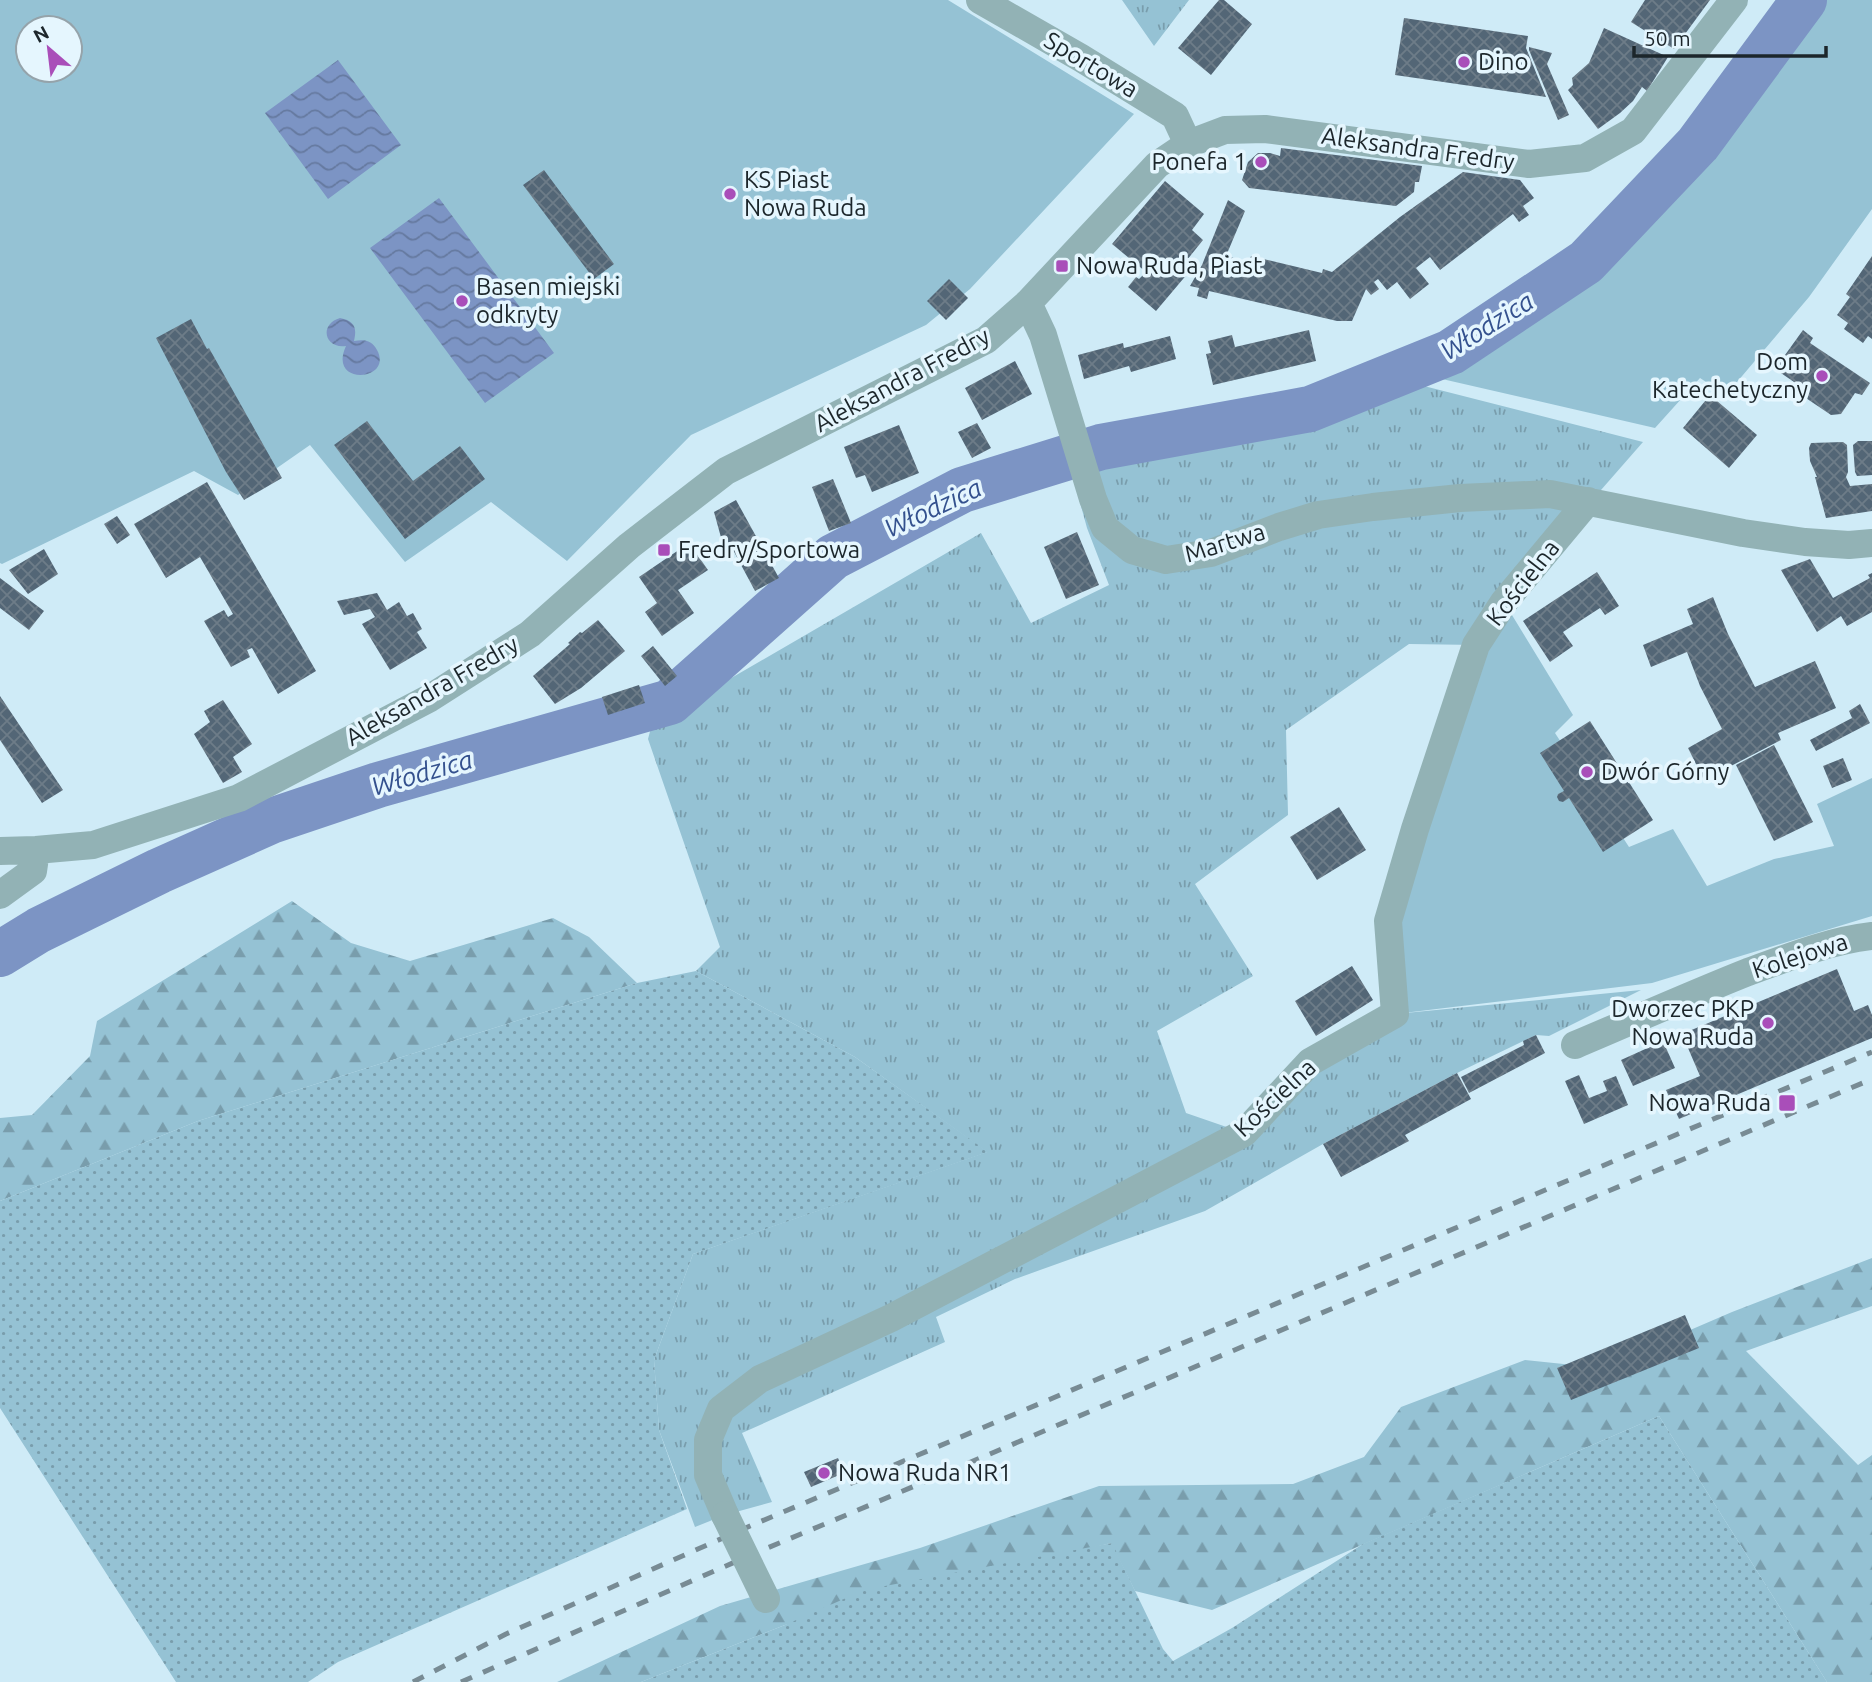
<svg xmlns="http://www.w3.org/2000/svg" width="1872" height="1682" viewBox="0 0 1872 1682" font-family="Ubuntu,sans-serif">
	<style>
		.grass { fill: url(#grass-tufts) }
		.forest { fill: url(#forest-firs) }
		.park { fill: #95c2d4; fill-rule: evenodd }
		.garden { fill: url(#garden-dots) }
		.water { fill: url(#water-waves) }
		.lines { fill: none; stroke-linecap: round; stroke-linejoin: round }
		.river { stroke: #7c94c4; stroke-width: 46 }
		.building { fill: url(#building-cross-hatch) }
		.minor { stroke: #92b2b5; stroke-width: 28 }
		.rail { stroke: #788b94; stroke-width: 5; stroke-dasharray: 12 12; stroke-linecap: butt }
		.minor-bridge { stroke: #92b2b5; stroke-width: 28 }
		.poi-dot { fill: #a94eb9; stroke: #e5f6fe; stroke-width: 2.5 }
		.labels { text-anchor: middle; stroke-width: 7; stroke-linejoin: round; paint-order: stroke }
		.poi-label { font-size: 24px; fill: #1c262b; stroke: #e5f6fe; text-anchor: start }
		.street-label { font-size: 24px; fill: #1c262b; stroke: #e5f6fe }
		.water-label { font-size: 26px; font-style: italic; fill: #34518e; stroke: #e5f6fe }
	</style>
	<defs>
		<pattern id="grass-tufts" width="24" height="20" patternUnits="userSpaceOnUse" patternTransform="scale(1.75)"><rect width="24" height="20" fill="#95c2d4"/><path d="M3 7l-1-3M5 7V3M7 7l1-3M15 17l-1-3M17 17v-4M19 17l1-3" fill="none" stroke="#799dac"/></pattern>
		<pattern id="forest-firs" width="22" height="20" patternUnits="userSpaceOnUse" patternTransform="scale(1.75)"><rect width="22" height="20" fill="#95c2d4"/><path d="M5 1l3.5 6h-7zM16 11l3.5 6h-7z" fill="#799dac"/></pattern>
		<pattern id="garden-dots" width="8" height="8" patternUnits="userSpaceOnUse" patternTransform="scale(1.75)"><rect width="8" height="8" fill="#95c2d4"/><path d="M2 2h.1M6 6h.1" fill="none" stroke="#799dac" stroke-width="1.8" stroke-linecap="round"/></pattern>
		<pattern id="water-waves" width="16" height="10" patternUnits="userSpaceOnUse" patternTransform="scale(1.75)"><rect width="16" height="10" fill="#7c94c4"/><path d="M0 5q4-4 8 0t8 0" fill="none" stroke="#65799f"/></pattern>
		<pattern id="building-cross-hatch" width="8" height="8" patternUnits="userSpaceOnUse" patternTransform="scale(1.75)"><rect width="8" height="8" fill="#536676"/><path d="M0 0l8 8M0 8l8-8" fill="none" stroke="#6d7c88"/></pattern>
	</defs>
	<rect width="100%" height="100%" fill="#cfebf7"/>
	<path class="grass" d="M1122,0H1189L1154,46Z
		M1804,0H1840L1589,286L1420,385L1643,442L1601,490L1476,645L1409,644L1286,730L1288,815L1195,884L1253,976L1157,1031L1186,1113L1244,1133L1310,1062L1395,1014L1641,990L1549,1036L1536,1035L1457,1073L1323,1144L1205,1211L1015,1279L936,1317L945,1342L742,1433L772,1502L725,1515L695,1527L659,1430L654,1360L693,1254L987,1152L855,1057L696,971L720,947L648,739L652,724L981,533L1031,623L1109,585L1087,528L1069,462L1101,447L1310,409L1451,352L1586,262L1698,144Z"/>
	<path class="forest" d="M292,901L351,943L410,961L553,918L589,937L637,983L198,1121L0,1201V1118L32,1115L90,1056L97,1021Z
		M1872,1258V1306L1746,1351L1858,1465L1872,1455V1682H1827L1659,1416L1212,1610L1135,1591L1111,1543L785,1625L641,1682H557L720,1606L920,1548L1099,1486L1293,1484L1364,1457L1401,1407L1525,1360L1602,1368L1732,1312Z"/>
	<path class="park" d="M0,0H948L1134,114L970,289L926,325L691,435L567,561L491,502L405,562L310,445L238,495L194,471L2,564L0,563ZM28,28H70V70H28Z
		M1804,0H1872V209L1809,297L1726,395L1700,378L1655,428L1429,376L1586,262L1698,144Z
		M1504,602L1573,715L1555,733L1629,847L1673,829L1707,886L1774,859L1834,846L1817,804L1872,778V916L1652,983L1395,1014L1388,922Z"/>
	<path class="garden" d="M696,971L855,1057L988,1152L693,1254L654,1360L659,1430L687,1509L338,1662L308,1682H176L0,1408V1201L198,1121L637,983Z
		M1659,1416L1827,1682H641L785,1625L864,1590L1112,1543L1163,1649L1173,1661L1232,1628L1363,1544Z"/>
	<path class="water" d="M338,60L401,145L328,199L265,113Z
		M439,198L554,353L485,403L370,248Z
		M340,318C355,321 357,328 354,341C364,339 372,340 377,350C394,381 327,387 346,346C324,349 319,324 340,318Z"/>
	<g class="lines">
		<path class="river" d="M0,954L39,930L159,871L271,821L378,785L670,702L833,557L962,490L1101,447L1310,409L1451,352L1586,262L1698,144L1804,0"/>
	</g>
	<path class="building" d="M1219,0H1224L1252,24L1211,75L1178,48Z
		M1645,0H1710L1674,49L1631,22Z
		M1404,18L1528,36L1526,48L1546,97L1395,75Z
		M1604,28L1668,57L1647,91L1642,87L1633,101L1620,113L1598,129L1568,90L1573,85L1572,78L1589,63Z
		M1529,47L1552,53L1547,64L1569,115L1558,120L1529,50Z
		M1281,148L1422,166L1419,182H1415L1414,192L1396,206L1249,188L1242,180L1248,162L1258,153H1270L1280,156Z
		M544,170L614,264L594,279L523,185Z
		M1463,172L1520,180L1534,198L1523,206L1529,215L1519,222L1513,214L1440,270L1430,257L1416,268L1429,284L1410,299L1397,282L1387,290L1378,279L1374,282L1379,289L1371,295L1366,289L1352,321H1337L1209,291L1207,299L1197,296L1199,288L1190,286L1202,265L1228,200L1245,211L1226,256L1249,262L1251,256L1322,273L1323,269L1332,272L1400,217Z
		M1165,181L1204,214L1192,230L1203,240L1187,260L1194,266L1156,311L1128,287L1136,277L1139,279L1146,272L1112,244Z
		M1872,256V339L1868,336L1863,343L1844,329L1848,323L1837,315L1850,297L1846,294Z
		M949,279L968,298L946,320L927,301Z
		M191,319L207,349L209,348L282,478L244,500L226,472L156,338Z
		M1309,330L1316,361L1213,385L1206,354L1211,353L1208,341L1232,335L1235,347Z
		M1803,330L1813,338L1810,343L1870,383L1862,395L1855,393L1841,414L1831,415L1797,392L1794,382L1775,369Z
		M1170,336L1176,359L1131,372L1129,366L1084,379L1078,355L1123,343L1124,348Z
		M1015,361L1032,394L982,420L965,388Z
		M1710,395L1757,435L1729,468L1683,428Z
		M367,421L413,481L460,446L485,479L405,539L334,445Z
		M977,423L991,448L972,458L958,432Z
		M899,425L919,473L872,492L865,475L856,478L844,447Z
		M1858,441H1872V475L1857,476L1855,472L1853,445Z
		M1843,442L1847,445L1848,472L1846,477L1850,486L1872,484V511L1826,518L1815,477H1817L1810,461L1809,448L1811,443Z
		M833,479L851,523L829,531L812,487Z
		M207,482L316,671L278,694L252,648L247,650L250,657L231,667L204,621L224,610L228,617L233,614L200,557L166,578L134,524Z
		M736,500L779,578L755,591L732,548L725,552L714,512Z
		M117,516L130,535L117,544L104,524Z
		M1077,532L1099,585L1066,599L1044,547Z
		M689,543L708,570L678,590L694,613L662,636L645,612L657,603L639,577Z
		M44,549L58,574L28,594L9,570Z
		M1810,559L1833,598L1870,578L1868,575L1872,573V612L1847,626L1841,616L1817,632L1781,570Z
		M1597,572L1619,606L1605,615L1600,608L1563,632L1573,646L1550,662L1523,621Z
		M0,578L44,611L29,630L0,608Z
		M377,593L387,610L399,602L407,616L413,613L422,629L417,632L427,648L390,670L362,624L375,617L370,609L344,615L337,601Z
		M1713,597L1728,634L1755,687L1815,661L1836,708L1778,733L1781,740L1704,780L1688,748L1722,729L1700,686L1687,652L1651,667L1643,645L1693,624L1687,609Z
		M598,620L625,651L581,688L555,704L533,676L570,644L568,643L580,632L582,633Z
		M653,646L677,676L665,686L641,656Z
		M639,685L645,703L608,715L602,697Z
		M0,696L63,790L42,803L0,740Z
		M223,700L252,744L233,757L242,772L223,783L194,734L210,722L204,711Z
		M1860,704L1870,723L1816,751L1810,740L1852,718L1849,711Z
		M1590,721L1653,820L1603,852L1569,798L1563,802L1559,801L1557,797L1558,794L1564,791L1540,753Z
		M1774,745L1813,822L1774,841L1736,765Z
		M1843,758L1852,780L1832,788L1823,766Z
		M1339,807L1366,850L1317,880L1290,837Z
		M1352,966L1373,1000L1316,1036L1295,1001Z
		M1837,969L1854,1011L1868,1005L1872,1015V1038L1679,1119L1666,1090L1700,1076L1682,1034Z
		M1536,1035L1545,1053L1469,1093L1461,1077L1524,1045L1523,1041Z
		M1663,1041L1675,1068L1633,1086L1621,1060Z
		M1457,1073L1471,1099L1405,1135L1409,1141L1341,1177L1323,1144Z
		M1579,1075L1589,1098L1607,1091L1603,1081L1616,1076L1628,1105L1584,1124L1565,1081Z
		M1685,1315L1699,1348L1571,1400L1557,1368Z
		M838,1458L844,1473L811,1487L804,1472Z"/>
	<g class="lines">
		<path class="minor" d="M980,0L1081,58L1175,116L1188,144
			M1028,303L1043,335L1093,499L1105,528L1132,550L1166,560L1211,553L1279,527L1318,515L1373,507L1460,498L1550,494L1743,533L1805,542L1849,545L1872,543
			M0,851L36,850L93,845L239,798L430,698L530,634L629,546L726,471L986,340L1028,303L1157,165L1188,144L1225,130L1265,129L1529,164L1585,158L1633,131L1734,0
			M0,895L33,871L36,850
			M1575,1045C1632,1021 1690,995 1748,972C1789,957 1829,941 1872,936
			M725,1515L708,1475V1440L721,1409L760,1379L891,1318L1244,1133L1310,1062L1395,1014L1388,921L1415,829L1476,645L1504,602L1588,501"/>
		<path class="rail" d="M413,1682L506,1634L750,1526L1872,1052
			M461,1682L760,1551L844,1516L1872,1079"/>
		<path class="minor-bridge" d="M725,1515L766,1599"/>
	</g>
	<g class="poi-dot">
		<circle cx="1464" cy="62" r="7"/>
		<circle cx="1261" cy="162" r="7"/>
		<circle cx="730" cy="194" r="7"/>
		<rect x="1055" y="259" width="14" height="14" rx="3.5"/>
		<circle cx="462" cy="301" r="7"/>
		<circle cx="1822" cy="376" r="7"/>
		<rect x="657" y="543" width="14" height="14" rx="3.5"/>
		<circle cx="1587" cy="772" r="7"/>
		<circle cx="1768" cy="1023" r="7"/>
		<rect x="1778" y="1094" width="18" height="18" rx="3.5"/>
		<circle cx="824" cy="1473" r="7"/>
	</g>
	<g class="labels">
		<g class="poi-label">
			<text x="1478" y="70">Dino</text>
			<text x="1247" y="170" text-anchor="end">Ponefa 1</text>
			<text x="744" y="188">KS Piast<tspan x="744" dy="28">Nowa Ruda</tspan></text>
			<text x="1076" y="274">Nowa Ruda, Piast</text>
			<text x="476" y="295">Basen miejski<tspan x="476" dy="28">odkryty</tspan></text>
			<text x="1808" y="370" text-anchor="end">Dom<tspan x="1808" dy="28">Katechetyczny</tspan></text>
			<text x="678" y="558">Fredry/Sportowa</text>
			<text x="1601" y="780">Dwór Górny</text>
			<text x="1754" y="1017" text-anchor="end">Dworzec PKP<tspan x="1754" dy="28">Nowa Ruda</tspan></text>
			<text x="1771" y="1111" text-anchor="end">Nowa Ruda</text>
			<text x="838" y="1481">Nowa Ruda NR1</text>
		</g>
		<g class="street-label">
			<text transform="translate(1091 65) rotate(31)" y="8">Sportowa</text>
			<text transform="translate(1418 149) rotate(8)" y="8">Aleksandra Fredry</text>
			<text transform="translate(902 380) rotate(-28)" y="8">Aleksandra Fredry</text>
			<text transform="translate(1225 543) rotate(-17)" y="8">Martwa</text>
			<text transform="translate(1523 583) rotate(-52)" y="8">Kościelna</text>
			<text transform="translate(432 691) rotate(-30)" y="8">Aleksandra Fredry</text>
			<text transform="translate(1800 956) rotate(-18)" y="8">Kolejowa</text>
			<text transform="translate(1275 1098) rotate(-43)" y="8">Kościelna</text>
		</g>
		<g class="water-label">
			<text transform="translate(1487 326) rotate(-32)" y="9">Włodzica</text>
			<text transform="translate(933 508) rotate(-25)" y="9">Włodzica</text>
			<text transform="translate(422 773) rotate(-16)" y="9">Włodzica</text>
		</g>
	</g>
	<g transform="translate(49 49) rotate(332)"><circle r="33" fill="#e5f6fe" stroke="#95a3aa" stroke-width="2"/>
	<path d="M0-5L12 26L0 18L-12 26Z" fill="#a94eb9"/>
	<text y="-10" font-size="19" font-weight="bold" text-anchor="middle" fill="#1c262b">N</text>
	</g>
	<path d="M1634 46v10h192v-10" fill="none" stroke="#1c262b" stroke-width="3.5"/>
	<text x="1644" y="46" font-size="21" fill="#1c262b" stroke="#e5f6fe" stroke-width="5" paint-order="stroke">50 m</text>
</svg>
